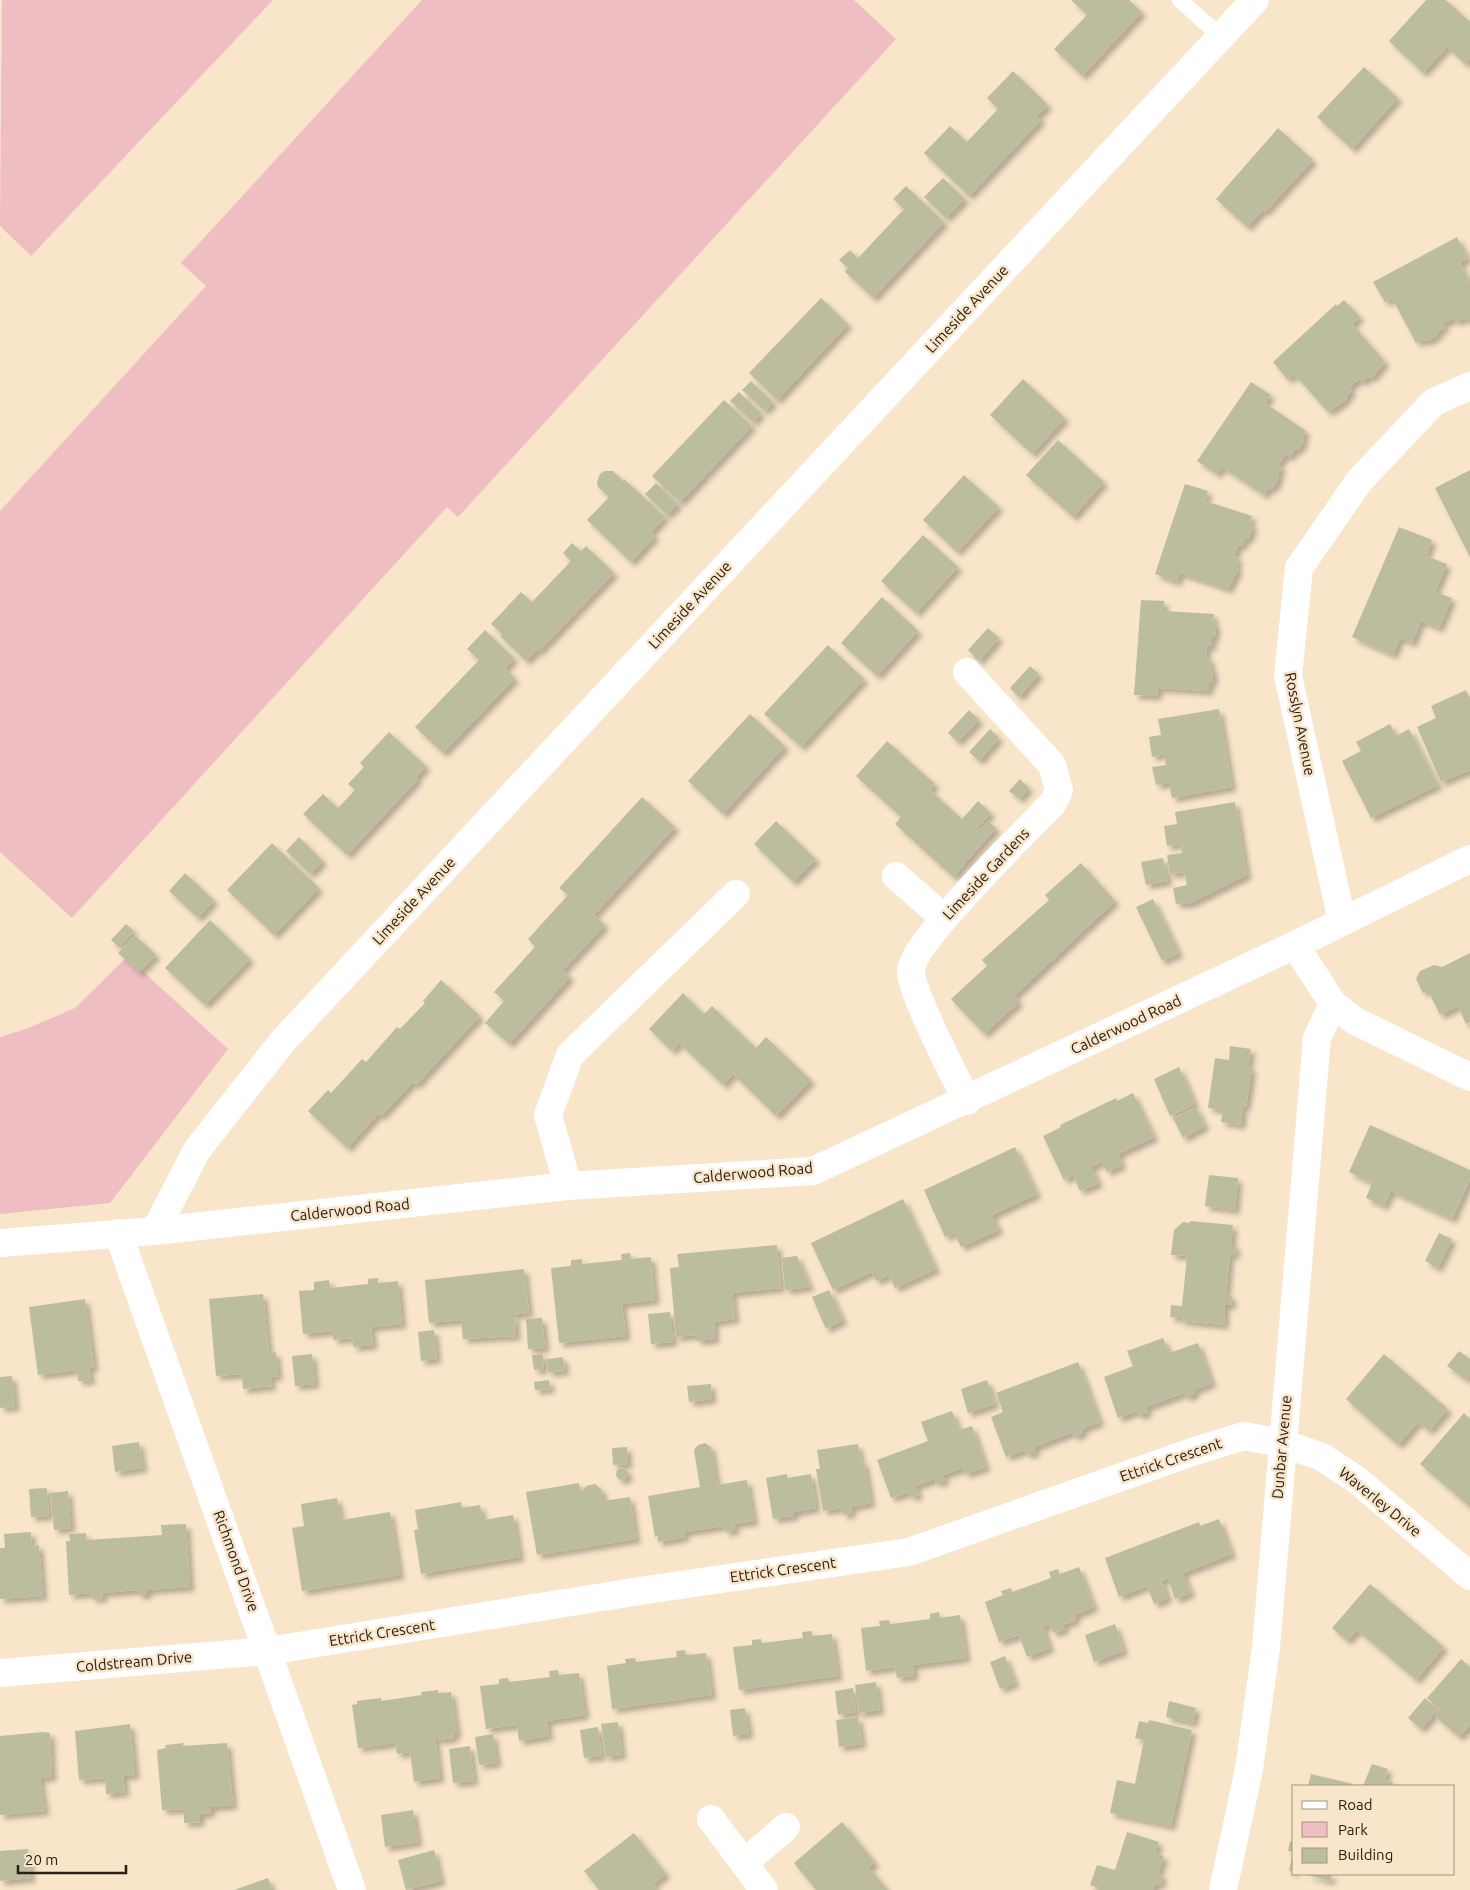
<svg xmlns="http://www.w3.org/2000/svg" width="1470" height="1890" viewBox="0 0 1470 1890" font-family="Ubuntu,sans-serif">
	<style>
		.green { fill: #eebec3 }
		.building { fill: #bcbd9f; filter: url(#shadow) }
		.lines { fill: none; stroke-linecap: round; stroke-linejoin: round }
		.service { stroke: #fff; stroke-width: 16 }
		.minor { stroke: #fff; stroke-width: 28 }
		.tertiary { stroke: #fff; stroke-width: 28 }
		.labels { text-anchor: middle; stroke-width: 5; stroke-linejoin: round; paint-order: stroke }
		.street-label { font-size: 15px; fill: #272016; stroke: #f8e5ca }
	</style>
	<defs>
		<filter id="shadow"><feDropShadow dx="4.5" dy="4.5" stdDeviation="2.5" flood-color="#0004"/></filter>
	</defs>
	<rect width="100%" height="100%" fill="#f8e5ca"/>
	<path class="green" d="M2,0H273L31,256L0,226Z
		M422,0H854L896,39L458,517L447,507L72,918L0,852V511L206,286L181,263Z
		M127,957L228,1049L110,1203L0,1214V1037L26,1029L75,1008Z"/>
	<path class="building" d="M1071,0H1129L1142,12L1082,76L1054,49L1087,15Z
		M1426,0H1446L1470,22V58L1465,64L1447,47L1423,73L1389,41Z
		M1364,67L1398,98L1352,149L1317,117Z
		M1013,71L1048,105L1037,116L1041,120L969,196L924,153L950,126L967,142L998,109L987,98Z
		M1278,128L1313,160L1265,212L1263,210L1247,227L1216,199Z
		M943,178L965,199L946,218L924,197Z
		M906,186L944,222L873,298L845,272L848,268L839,260L850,250L858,258L904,209L893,199Z
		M1457,237L1468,258L1460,263L1470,282V318L1467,320L1463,318L1456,322L1454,318L1442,324L1445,328L1438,331L1437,336L1427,341L1422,340L1416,343L1392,298L1385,302L1373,282Z
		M821,298L848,324L777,400L749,373Z
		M1344,300L1360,317L1352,324L1385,362L1372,378L1368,377L1362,382L1359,379L1349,387L1352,391L1347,396L1346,400L1328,412L1294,374L1288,380L1273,362L1336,304L1337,306Z
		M1023,379L1065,418L1032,454L990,415Z
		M751,381L773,402L765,411L742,390Z
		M1251,382L1271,395L1265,403L1306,431L1303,436L1304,441L1298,450H1294L1290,457L1286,454L1278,465L1282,468L1278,474L1279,478L1273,488L1268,489L1264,495L1222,467L1217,474L1197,461Z
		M739,392L761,413L753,422L730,401Z
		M724,400L752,426L680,502L652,476Z
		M1058,440L1104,482L1073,517L1026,475Z
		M1470,470V557L1435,488Z
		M604,471H613L623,481L625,480L665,517L651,532L655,536L631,562L587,520L609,497L598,487L597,482L600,474Z
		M964,475L999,507L957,552L923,520Z
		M656,483L678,504L667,515L645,494Z
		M1185,484L1208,491L1205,501L1252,516L1250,523L1253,527L1249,538L1245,539L1242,546L1238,545L1234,557L1239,558L1236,566L1238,570L1228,589L1180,573L1177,582L1155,574Z
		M1399,527L1432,540L1426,556L1447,564L1435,592L1452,598L1439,628L1421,621L1412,643L1400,638L1393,655L1352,637Z
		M923,535L958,567L916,613L881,581Z
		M572,543L581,551L586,546L614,573L539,651L537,650L526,661L500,636L502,634L491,624L521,592L532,602L571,561L563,553Z
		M882,597L918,631L877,676L841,643Z
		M1141,600L1164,601V611L1214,614L1213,621L1216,625L1215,636L1212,638V646H1207L1206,658L1211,659L1210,666L1213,669V681L1209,684V691L1158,688L1157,696L1134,695Z
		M988,628L999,638L979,661L968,650Z
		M485,630L514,658L505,668L515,678L443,753L415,727L479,660L467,649Z
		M828,645L864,679L801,747L764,714Z
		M1030,666L1039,674L1019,697L1010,688Z
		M1466,690L1470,699V770L1441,782L1417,727L1436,718L1431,706Z
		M1219,709L1232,787L1172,798L1169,783L1156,785L1152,767L1166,765L1164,754L1152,757L1149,737L1161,735L1158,719Z
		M969,710L979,720L958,742L948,733Z
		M750,714L785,746L723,814L688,781Z
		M1390,724L1396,736L1409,729L1438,785L1371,818L1342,761L1361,751L1356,742Z
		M990,729L999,738L979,761L969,752Z
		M389,732L426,766L416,777L418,779L347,855L303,814L323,794L338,808L355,790L348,784L364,767L360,763Z
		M887,741L935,784L930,790L962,819L978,801L991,813L978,827L980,829L988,821L996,828L953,877L895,824L901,817L856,776Z
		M1020,779L1029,788L1019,799L1009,791Z
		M642,797L675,827L594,915L605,925L563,970L570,977L509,1044L485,1023L504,1001L494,992L535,947L528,939L568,895L559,888Z
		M1235,802L1247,875L1191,903L1176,904L1173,888L1187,885L1184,872L1170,874L1167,855L1182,853L1180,844L1167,846L1164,826L1177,824L1175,812Z
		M776,821L816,859L793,882L754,844Z
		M299,837L323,861L310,874L286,851Z
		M272,843L319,888L274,935L227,890Z
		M1163,858L1168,881L1146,885L1141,862Z
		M1081,863L1115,901L1014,996L1019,1002L984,1034L951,999L987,966L982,960L1049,900L1045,895Z
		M185,873L214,900L198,918L169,891Z
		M1153,899L1179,953L1162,961L1136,907Z
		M210,920L250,959L205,1005L165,968Z
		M126,924L134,931L119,947L111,940Z
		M135,935L156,955L139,972L118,953Z
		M1470,953V1022L1466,1024L1458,1006L1440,1015L1428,990L1423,993L1416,979L1420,971L1434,965L1442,967Z
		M441,980L480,1016L416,1085L413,1082L381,1116L378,1114L347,1148L308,1111L328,1090L331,1093L362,1059L366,1062L397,1027L400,1029L425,1003L423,1001Z
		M683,993L704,1014L712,1006L756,1048L766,1037L811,1080L776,1116L733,1074L723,1085L679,1043L672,1051L649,1029Z
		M1230,1046L1251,1049L1248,1067L1252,1068L1246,1107L1243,1106L1241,1125L1221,1122L1223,1110L1208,1108L1215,1058L1229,1060Z
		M1179,1067L1195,1104L1170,1116L1154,1079Z
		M1133,1093L1154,1137L1118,1154L1122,1165L1107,1172L1102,1162L1091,1167L1099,1183L1080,1191L1073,1175L1064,1180L1043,1136L1061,1127L1060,1125L1116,1098L1117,1101Z
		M1196,1107L1205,1126L1183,1138L1173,1118Z
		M1370,1125L1470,1170V1179L1452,1219L1391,1191L1384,1206L1366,1198L1372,1183L1349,1172Z
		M1015,1147L1037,1194L992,1215L999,1230L961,1247L954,1233L945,1237L924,1190Z
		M1209,1175L1238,1178L1235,1210L1205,1206Z
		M903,1199L936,1269L895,1288L889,1275L876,1281L872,1272L833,1290L811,1243Z
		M1190,1221L1233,1225L1231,1245H1236L1235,1255L1230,1254L1226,1295L1232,1296L1231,1305H1225L1224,1325L1181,1321V1318L1170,1317L1171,1305L1182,1306L1187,1256L1171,1255L1174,1230L1183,1222L1190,1223Z
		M1439,1233L1452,1239L1438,1268L1425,1261Z
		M777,1245L781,1288L732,1293L735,1319L714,1322L715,1339L697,1341V1335L676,1337L670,1268L679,1267L677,1254Z
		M630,1253L631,1259L651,1257L655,1300L622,1304L626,1336L559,1343L551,1268L571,1266V1260L582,1259V1264L622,1260L621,1254Z
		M797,1256L810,1287L785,1290L782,1258Z
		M524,1269L529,1313L498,1316L499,1334V1318L515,1316L516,1336L463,1339L461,1320L429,1323L425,1280Z
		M378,1278V1283L398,1281L402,1324L371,1327L373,1345L353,1347L352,1338L333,1340V1331L303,1334L299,1291L314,1290V1282L329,1280L330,1288L368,1284V1279Z
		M829,1290L843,1320L826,1329L812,1297Z
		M263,1294L269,1353L276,1352L278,1376L270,1377L272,1386L243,1389L242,1374L216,1376L209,1299Z
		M85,1299L94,1367L89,1368L91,1380L78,1381L77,1370L38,1375L29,1307Z
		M670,1312L673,1342L651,1344L648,1314Z
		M542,1318L545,1348L528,1349L526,1319Z
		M434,1330L437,1359L421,1361L418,1332Z
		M1163,1338L1169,1353L1198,1343L1212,1383L1194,1390L1195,1394L1186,1397L1184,1393L1146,1407L1148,1412L1139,1416L1137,1411L1118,1418L1104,1377L1133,1366L1127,1351Z
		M1459,1351L1470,1359V1374L1466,1380L1447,1366Z
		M312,1354L315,1384L295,1386L292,1356Z
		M543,1354L544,1369L534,1370L532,1355Z
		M1384,1354L1448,1409L1429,1431L1418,1422L1398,1445L1346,1399Z
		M563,1357L565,1371L548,1372L547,1359Z
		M1078,1362L1100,1422L1082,1429L1083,1433L1074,1437L1073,1432L1034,1447L1036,1452L1027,1455L1025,1450L1006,1457L991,1417L1003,1412L996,1393Z
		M12,1376L15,1407L0,1408V1377Z
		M549,1380L550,1389L535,1390L534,1382Z
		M987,1380L995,1404L968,1413L961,1389Z
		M711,1384L712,1399L689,1402L687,1386Z
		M952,1411L959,1430L972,1426L986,1467L965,1474L963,1468L943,1475L945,1481L936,1483L935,1479L915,1486L919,1495L911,1497L909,1492L891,1498L877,1460L928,1441L921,1422Z
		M1464,1413L1470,1419V1507L1420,1464Z
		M139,1442L143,1468L115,1472L112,1446Z
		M705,1443L711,1447L717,1485L747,1480L754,1521L734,1524L735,1530L725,1532L724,1526L684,1532L685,1537L658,1542V1536L655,1537L648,1496L700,1487L694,1450L698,1445Z
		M858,1444L861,1462L864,1461L871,1503L851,1507L852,1513L843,1515L842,1508L823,1511L816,1469H820L817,1450Z
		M627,1447L628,1464L613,1465L612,1448Z
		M616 1474a6 6 0 1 1 12 0a6 6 0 1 1-12 0Z
		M787,1474V1478L811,1474L816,1508L794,1512V1516L773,1519L766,1478Z
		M579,1483L583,1505L582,1493L586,1486L595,1484L602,1490L603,1501L630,1497L636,1539L537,1555L526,1492Z
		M47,1488L49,1516L31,1517L29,1489Z
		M68,1491L71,1528L54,1530L50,1493Z
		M337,1498L341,1520L390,1512L400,1575L302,1591L292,1528L304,1526L301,1504Z
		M461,1502V1508L480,1505L483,1520L513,1515L520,1557L421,1574L414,1530L418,1529L415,1510Z
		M1219,1519L1232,1554L1183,1573L1191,1593L1175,1599L1168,1578L1162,1581L1168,1598L1154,1604L1147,1586L1119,1597L1105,1558L1199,1522L1200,1526Z
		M186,1524L190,1587L147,1590V1595H138V1590L102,1593L103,1598L92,1599L91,1593L69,1595L66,1541H70L69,1534L86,1533V1540L162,1535L161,1525Z
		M31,1532L32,1546L39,1545L43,1596L0,1599V1548H5L4,1534Z
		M1079,1567L1094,1607L1075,1615L1076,1620L1063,1625L1065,1629L1053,1633L1050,1624L1043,1627L1050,1648L1027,1657L1019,1635L999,1642L985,1602L1003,1595L1001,1591L1011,1588L1012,1592L1051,1578L1049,1572L1058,1569L1060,1574Z
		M1370,1584L1444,1647L1416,1680L1357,1630L1347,1641L1332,1628Z
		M939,1612L940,1618L960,1615L966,1658L913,1665L914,1676L897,1678L895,1667L866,1671L861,1628L880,1626L879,1621L889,1620L890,1624L930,1619V1614Z
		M1115,1624L1124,1651L1094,1662L1085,1635Z
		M812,1631V1636L832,1634L838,1676L739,1690L733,1647L752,1645V1640L761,1639L762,1643L803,1638L802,1632Z
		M685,1650L686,1655L706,1653L712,1695L612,1709L607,1666L626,1663L625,1659L635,1658L636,1662L677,1657L676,1651Z
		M1005,1656L1015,1683L1000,1689L990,1662Z
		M1461,1659L1470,1667V1725L1459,1737L1435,1716L1440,1710L1427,1698Z
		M558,1670L559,1675L579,1673L585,1715L547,1721L549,1736L519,1741L517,1725L486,1729L480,1686L499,1684V1679L508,1678L509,1682L550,1677L549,1671Z
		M876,1682L880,1710L859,1713L855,1685Z
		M853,1688L856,1712L838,1715L835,1691Z
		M438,1690V1693L451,1692L457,1734H453L454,1738L438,1740L437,1737H435L440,1778L414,1782L410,1752L397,1754L395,1743L358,1748L352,1705L357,1704V1701L381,1698V1701L422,1695L421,1692Z
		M1425,1698L1438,1709L1421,1729L1408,1718Z
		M1169,1701L1196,1708L1193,1723L1166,1717Z
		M745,1708L749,1734L733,1736L730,1710Z
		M858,1717L862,1744L839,1747L836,1720Z
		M1149,1720L1192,1730L1171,1826L1110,1813L1117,1780L1135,1784L1144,1740L1135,1738L1139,1721L1148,1723Z
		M618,1722L622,1755L606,1757L601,1724Z
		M130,1724L135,1775L123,1776L125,1792L106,1794L105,1778L79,1780L75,1731Z
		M598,1727L602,1756L584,1758L580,1730Z
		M43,1732L50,1733L52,1777L40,1778L45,1811L0,1815V1736Z
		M493,1734L497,1763L479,1765L475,1737Z
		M184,1743L183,1746L227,1743L233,1805L211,1807L210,1813L200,1814V1822L184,1823V1809L162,1810L157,1750L166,1748L165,1745Z
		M470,1746L474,1781L453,1783L449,1749Z
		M1372,1764L1388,1769L1385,1780L1393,1782L1392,1786H1363Z
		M1311,1774L1353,1784V1786H1308Z
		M413,1810L418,1842L385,1847L381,1815Z
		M842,1822L875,1862L869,1868L888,1890H816L794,1863Z
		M1127,1832L1159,1842L1155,1853L1164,1856L1158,1874L1163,1875L1160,1885L1155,1884L1153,1890H1099V1888L1090,1885L1097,1865L1115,1870Z
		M634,1833L666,1874L653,1884L658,1890H599L584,1871Z
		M1290,1841L1294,1842V1852L1288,1851Z
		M28,1849L31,1878L0,1881V1851Z
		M434,1850L441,1881L406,1890L398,1860Z
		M1293,1852H1294V1872L1289,1871Z
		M1304,1874H1332L1330,1881Z
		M268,1878L272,1890H234Z"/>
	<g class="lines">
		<path class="service" d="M1180,0L1220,36"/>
		<path class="minor" d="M896,876L944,918
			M1342,921L1288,676L1299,568L1360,480L1434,402L1470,386
			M1295,945L1333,1004L1355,1021L1470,1077
			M967,1101C955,1076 911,993 911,971C912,942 1028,829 1053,803L1059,790L1052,765L967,672
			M568,1186L548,1115L570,1055L736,894
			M155,1231L197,1150L283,1041L1255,0
			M118,1233L352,1890
			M0,1673L268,1651L646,1590L909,1552L1195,1451L1244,1436L1282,1443L1322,1457L1357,1480L1470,1576
			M711,1819L764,1890
			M744,1863L786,1827
			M1223,1890L1249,1769L1266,1648L1317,1038L1333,1004"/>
		<path class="tertiary" d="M0,1243L155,1231L568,1186L813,1171L1295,945L1470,859"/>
	</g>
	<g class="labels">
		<g class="street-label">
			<text transform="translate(967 309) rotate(-47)" y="5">Limeside Avenue</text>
			<text transform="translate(690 605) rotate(-47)" y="5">Limeside Avenue</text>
			<text transform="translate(1300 724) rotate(79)" y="5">Rosslyn Avenue</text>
			<text transform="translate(986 874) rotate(-47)" y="5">Limeside Gardens</text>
			<text transform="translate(414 901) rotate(-47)" y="5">Limeside Avenue</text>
			<text transform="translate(1126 1025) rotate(-25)" y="5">Calderwood Road</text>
			<text transform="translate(753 1173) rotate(-5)" y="5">Calderwood Road</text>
			<text transform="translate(350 1210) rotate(-6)" y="5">Calderwood Road</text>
			<text transform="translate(1282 1447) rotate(-85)" y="5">Dunbar Avenue</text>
			<text transform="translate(1171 1460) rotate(-19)" y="5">Ettrick Crescent</text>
			<text transform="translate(1380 1502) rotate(39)" y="5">Waverley Drive</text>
			<text transform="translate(236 1561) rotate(70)" y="5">Richmond Drive</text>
			<text transform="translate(783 1570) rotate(-8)" y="5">Ettrick Crescent</text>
			<text transform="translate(382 1633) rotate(-9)" y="5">Ettrick Crescent</text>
			<text transform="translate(134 1662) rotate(-5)" y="5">Coldstream Drive</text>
		</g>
	</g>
	<rect x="1292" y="1785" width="162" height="90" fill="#f8e5ca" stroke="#a49682"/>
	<rect x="1302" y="1801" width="25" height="8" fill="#ffffff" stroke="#a49682"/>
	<text x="1338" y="1810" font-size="15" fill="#272016">Road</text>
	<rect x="1302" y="1822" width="25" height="15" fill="#eebec3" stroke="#a49682"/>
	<text x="1338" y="1835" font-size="15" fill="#272016">Park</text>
	<rect x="1302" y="1848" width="25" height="15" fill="#bcbd9f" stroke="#a49682"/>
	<text x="1338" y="1860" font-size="15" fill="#272016">Building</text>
	<path d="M18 1865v8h108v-8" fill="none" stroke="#272016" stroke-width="2.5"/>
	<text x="25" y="1865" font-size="15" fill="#272016" stroke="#f8e5ca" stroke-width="4" paint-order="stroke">20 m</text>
</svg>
